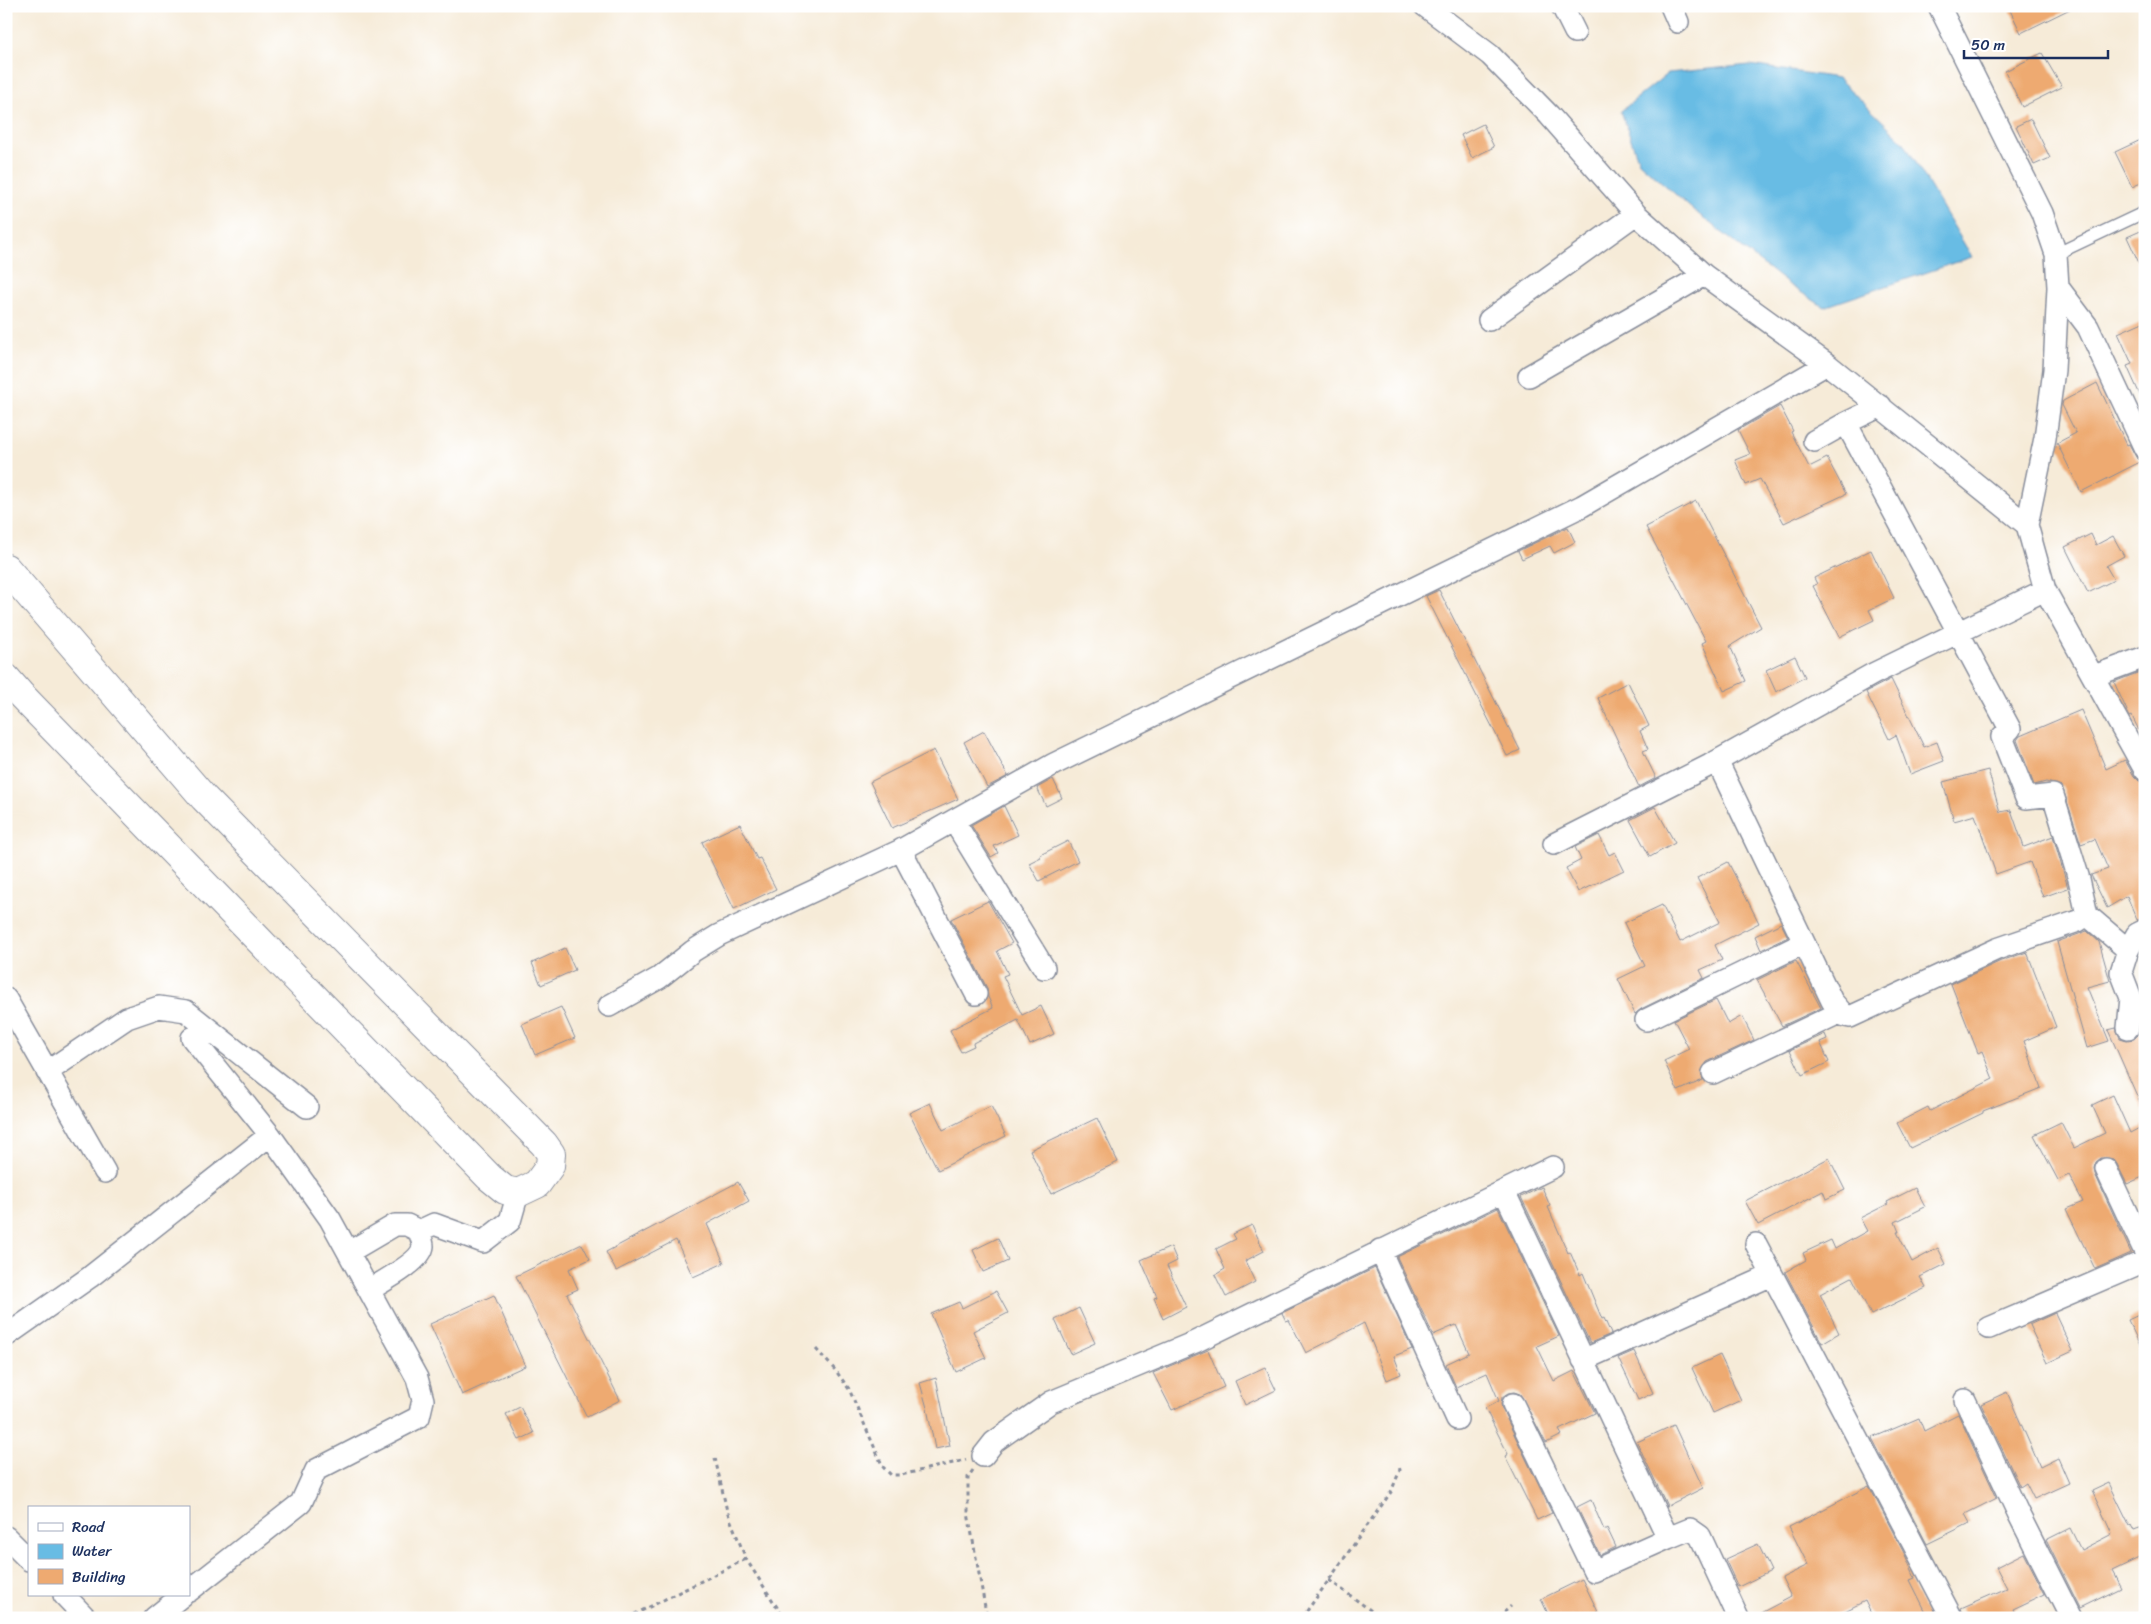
<svg xmlns="http://www.w3.org/2000/svg" width="2151" height="1624" viewBox="0 0 2151 1624" font-family="Sriracha,sans-serif">
	<style>
		.water { fill: #68bce4; stroke: #4276a1 }
		.building { fill: #eeaa71 }
		.lines { fill: none; stroke-linecap: round; stroke-linejoin: round }
		.service-casing { stroke: #888d9b; stroke-width: 14 }
		.minor-casing { stroke: #888d9b; stroke-width: 24 }
		.tertiary-casing { stroke: #888d9b; stroke-width: 30 }
		.path { stroke: #888d9b; stroke-width: 3; stroke-dasharray: 4 4; stroke-linecap: butt }
		.service { stroke: #fff; stroke-width: 11 }
		.minor { stroke: #fff; stroke-width: 21 }
		.tertiary { stroke: #fff; stroke-width: 28 }
	</style>
	<rect width="100%" height="100%" fill="#fff"/>
	<filter id="ink" filterUnits="userSpaceOnUse"><feTurbulence type="fractalNoise" baseFrequency=".02" numOctaves="2"/><feDisplacementMap in="SourceGraphic" scale="10" xChannelSelector="R" yChannelSelector="G"/><feConvolveMatrix kernelMatrix="1 2 1 2 8 2 1 2 1" color-interpolation-filters="sRGB"/></filter>
	<filter id="wash" filterUnits="userSpaceOnUse"><feTurbulence type="fractalNoise" baseFrequency=".0096" numOctaves="4" result="noise"/><feDisplacementMap in="SourceGraphic" scale="20" xChannelSelector="R" yChannelSelector="G"/><feGaussianBlur stdDeviation="1.12" result="paint"/><feColorMatrix in="noise" values="0 0 0 0 0 0 0 0 0 0 0 0 0 0 0 0 0 1.4 0 .05"/><feComposite in="paint" operator="in"/></filter>
	<g filter="url(#wash)">
		<rect width="100%" height="100%" fill="#f6ebd8"/>
		<path class="water" d="M1750,65L1838,78L1903,141L1972,257L1824,307L1788,284L1692,209L1639,162L1621,111L1668,73Z"/>
		<g id="blocks">
			<path class="building" d="M2008,6H2076L2021,33Z
				M2042,53L2062,87L2022,107L2005,71Z
				M2031,119L2050,158L2034,165L2016,126Z
				M1483,124L1494,147L1472,158L1461,135Z
				M2145,138V181L2132,187L2115,152Z
				M2145,229V276L2127,237Z
				M2145,321V406L2127,366L2132,364L2118,333Z
				M2097,383L2127,445L2129,444L2137,459L2142,461L2081,492L2057,443L2076,433L2062,405L2063,401Z
				M1780,406L1793,431L1791,432L1809,467L1827,458L1846,494L1784,523L1760,479L1746,485L1735,460L1750,454L1738,430Z
				M1696,501L1761,627L1730,646L1746,681L1724,691L1702,643L1706,641L1646,527Z
				M1568,527L1575,542L1554,553L1550,546L1522,559L1518,551Z
				M2091,534L2096,545L2113,536L2124,556L2106,566L2114,580L2088,593L2065,547Z
				M1871,550L1894,598L1869,610L1874,620L1839,637L1813,586L1817,584L1814,578Z
				M1439,590L1520,750L1507,756L1426,596Z
				M1795,656L1805,677L1776,692L1766,670Z
				M2145,670V743L2132,716L2130,717L2128,713L2114,682Z
				M1891,679L1924,747L1937,742L1944,761L1910,774L1896,735L1889,739L1866,692Z
				M1628,682L1649,726L1640,731L1648,749L1643,751L1656,778L1639,787L1598,698Z
				M2081,710L2106,769L2125,760L2134,776L2139,781L2145,782V918L2137,920L2127,896L2107,908L2091,875L2108,869L2095,839L2081,844L2062,786L2046,782L2034,785L2017,740L2020,736Z
				M984,731L1008,776L987,787L964,742Z
				M934,750L958,799L892,828L870,782Z
				M1988,770L2000,812L2011,810L2024,847L2053,836L2068,888L2043,897L2030,862L1996,874L1975,815L1954,821L1943,782Z
				M1053,779L1062,798L1046,806L1037,788Z
				M1004,806L1018,835L994,846L998,853L991,857L971,825Z
				M1655,807L1675,843L1650,857L1630,820Z
				M740,824L757,859L760,858L776,889L734,909L702,842Z
				M1599,835L1609,855L1615,852L1624,870L1578,892L1566,868L1581,860L1575,847Z
				M1068,841L1078,861L1039,881L1029,863L1041,857L1040,855Z
				M1728,862L1759,923L1715,945L1722,960L1700,970L1704,978L1641,1009L1635,1014L1618,979L1645,966L1624,923L1662,905L1680,942L1720,922L1697,878Z
				M988,901L1012,943L997,951L1008,974L1003,976L1022,1015L1041,1006L1054,1034L1030,1045L1018,1020L973,1043L974,1046L961,1052L950,1030L993,1008L988,997L987,988L951,919Z
				M1781,923L1788,937L1761,950L1755,936Z
				M2087,931L2099,942L2110,981L2087,987L2109,1041L2087,1048L2057,942Z
				M565,948L575,970L541,985L532,963Z
				M2027,952L2056,1027L2024,1041L2041,1088L1983,1111V1113L1910,1148L1897,1123L1928,1107L1930,1111L1993,1079L1982,1051L1978,1053L1951,984L2001,961Z
				M1796,961L1821,1008L1782,1026L1757,980Z
				M1716,1000L1728,1024L1742,1016L1754,1040L1707,1062L1701,1072L1703,1080L1678,1091L1664,1061L1689,1049L1674,1020Z
				M561,1007L575,1038L535,1055L522,1024Z
				M2145,1026V1114L2108,1030L2116,1028L2120,1038L2127,1040L2134,1039L2138,1035L2141,1028Z
				M1825,1034L1827,1039L1820,1042L1829,1062L1802,1075L1790,1050Z
				M2113,1095L2130,1133L2145,1125V1176L2127,1184L2117,1164L2113,1159L2101,1158L2096,1162L2094,1168L2095,1174L2131,1253L2095,1269L2066,1209L2083,1202L2069,1175L2058,1180L2034,1135L2061,1122L2074,1148L2105,1133L2092,1105Z
				M930,1103L943,1130L991,1106L1006,1136L938,1170L909,1113Z
				M1097,1118L1118,1162L1051,1194L1030,1150Z
				M1829,1158L1845,1190L1826,1199L1823,1191L1758,1225L1745,1201Z
				M738,1182L749,1201L707,1224L724,1263L693,1277L676,1240L616,1271L606,1252Z
				M1542,1187L1550,1206L1548,1207L1568,1253L1570,1252L1580,1275L1583,1273L1602,1319L1604,1318L1611,1334L1590,1343L1521,1197Z
				M1915,1188L1925,1207L1895,1222L1899,1232H1897L1912,1262L1938,1248L1946,1264L1920,1277L1926,1288L1871,1315L1852,1277L1820,1294L1839,1333L1822,1343L1785,1272L1806,1260L1803,1253L1831,1240L1835,1249L1867,1231L1860,1218L1888,1204L1887,1202Z
				M1498,1208L1559,1336L1537,1346L1554,1381L1574,1371L1595,1413L1559,1430L1562,1435L1546,1443L1520,1394L1514,1392L1508,1393L1502,1397L1501,1404L1502,1409L1552,1513L1537,1520L1505,1456L1508,1454L1485,1408L1499,1401L1487,1373L1456,1387L1446,1364L1469,1353L1456,1325L1433,1335L1397,1257Z
				M1252,1225L1264,1251L1245,1261L1255,1282L1226,1297L1215,1275L1225,1269L1216,1249L1236,1239L1233,1234Z
				M998,1238L1008,1261L983,1272L973,1250Z
				M582,1244L590,1259L569,1269L578,1289L567,1294L620,1400L587,1417L516,1276Z
				M1171,1247L1177,1261L1167,1266L1186,1307L1163,1319L1154,1298L1157,1297L1141,1260Z
				M1375,1268L1412,1349L1394,1356L1401,1374L1387,1380L1364,1323L1306,1353L1289,1320L1286,1321L1282,1313Z
				M996,1291L1008,1313L973,1331L986,1358L956,1372L931,1314L959,1302L962,1308Z
				M494,1295L525,1366L462,1395L430,1324Z
				M1079,1308L1095,1343L1071,1354L1055,1320Z
				M2145,1312V1356L2128,1320Z
				M2055,1313L2073,1351L2047,1363L2029,1325Z
				M1208,1350L1224,1387L1172,1410L1153,1373Z
				M1634,1351L1653,1393L1638,1400L1618,1358Z
				M1720,1355L1741,1400L1713,1413L1692,1368Z
				M1265,1367L1276,1390L1245,1405L1235,1381Z
				M936,1378L950,1446L935,1449L927,1408L920,1383Z
				M2007,1392L2040,1467L2058,1458L2069,1483L2034,1499L2026,1483L2020,1487L1981,1404Z
				M520,1407L534,1433L519,1440L506,1414Z
				M1958,1414L1997,1498L1965,1514L1970,1523L1927,1544L1872,1438L1919,1418L1924,1431Z
				M1674,1425L1703,1488L1667,1506L1637,1442Z
				M2109,1483L2130,1526L2131,1525L2134,1531L2145,1527V1555L2112,1571L2121,1588L2080,1608L2046,1540L2070,1528L2081,1550L2112,1534L2092,1491Z
				M1869,1486L1905,1555L1915,1578L1910,1580L1929,1618H1873L1865,1601L1831,1618H1751L1791,1597L1782,1578L1808,1565L1789,1527Z
				M1591,1500L1604,1530L1607,1528L1616,1547L1600,1555L1577,1507Z
				M1758,1544L1771,1571L1738,1587L1725,1559Z
				M2024,1553L2045,1594L2013,1609L2017,1618H1964L1961,1608L2007,1588L1996,1567Z
				M1582,1579L1601,1618H1550L1541,1599Z"/>
		</g>
	</g>
	<g filter="url(#ink)">
		<use href="#blocks" fill-opacity="0" stroke="#888d9b" stroke-width="1"/>
		<g class="lines">
			<g class="service-casing">
				<path id="service" d="M2056,254L2145,212"/>
			</g>
			<g class="minor-casing">
				<path id="minor" d="M1425,6L1490,55L1549,115L1636,214L1704,275L1827,364L2027,525
					M1562,6L1575,32
					M1671,6L1678,22
					M1939,6L2042,213L2056,254L2058,287L2054,370L2045,438L2027,525L2045,590L2145,770
					M2058,287L2088,327L2145,449
					M1489,320L1636,214
					M1529,376L1704,275
					M1814,441L1846,423L1881,406
					M2094,676L2145,657
					M1717,761L1832,1001L1845,1016L1850,1017L1997,949L2078,921L2087,915L2079,879L2053,795L2026,798L2002,737L2010,729L1846,423
					M954,821L1044,968
					M1554,844L1710,765L1873,674L2045,590
					M901,850L976,994
					M2087,915L2128,950
					M6,999L105,1172
					M609,1006L659,978L693,951L719,935L901,850L1054,764L1582,506L1827,364
					M1646,1020L1804,943
					M2128,1028L2131,998L2121,972L2128,950L2137,934L2145,930
					M47,1072L127,1018L159,1007L186,1011L307,1107
					M1713,1073L1841,1012
					M2106,1169L2145,1252
					M1504,1191L1668,1538L1690,1529L1700,1536L1738,1618
					M419,1231L434,1224L483,1242L510,1221L518,1193
					M1756,1244L1952,1618
					M1380,1250L1457,1419
					M349,1252L395,1225H407L419,1231C420,1235 423,1242 423,1246C422,1261 382,1282 369,1290
					M1989,1328L2145,1261
					M6,1336L90,1277L270,1135
					M1583,1360L1772,1275
					M1965,1400L2019,1515L2071,1618
					M1513,1404L1594,1571L1668,1538
					M983,1456L994,1442L1051,1402L1195,1342L1553,1167
					M6,1537L29,1560
					M189,1591L301,1503L316,1470L419,1417L423,1400L417,1378L330,1219L270,1135L192,1038
					M64,1595L86,1618
					M154,1618L183,1595"/>
			</g>
			<g class="tertiary-casing">
				<path id="tertiary" d="M6,568L204,798L544,1144L551,1154L550,1166L537,1184L518,1193L505,1190L489,1177L20,694L6,678"/>
			</g>
			<path class="path" d="M816,1349L836,1371L849,1389L883,1467L891,1475H901L966,1460
				M715,1458L727,1511L746,1559L784,1618
				M973,1470L968,1477V1513L987,1618
				M1329,1580L1381,1618
				M627,1618L746,1559
				M1302,1618L1391,1492L1400,1470L1399,1467
				M1498,1618L1511,1606"/>
			<use href="#service" class="service"/>
			<use href="#minor" class="minor"/>
			<use href="#tertiary" class="tertiary"/>
		</g>
	</g>
	<rect width="2151" height="1624" fill="none" stroke="#fff" stroke-width="25"/>
	<rect x="28" y="1506" width="162" height="90" fill="#ffffff" stroke="#a4acbf"/>
	<rect x="38" y="1523" width="25" height="8" fill="#ffffff" stroke="#a4acbf"/>
	<text x="72" y="1532" font-size="15" fill="#1b2f5e">Road</text>
	<rect x="38" y="1544" width="25" height="15" fill="#68bce4" stroke="#a4acbf"/>
	<text x="72" y="1556" font-size="15" fill="#1b2f5e">Water</text>
	<rect x="38" y="1569" width="25" height="15" fill="#eeaa71" stroke="#a4acbf"/>
	<text x="72" y="1582" font-size="15" fill="#1b2f5e">Building</text>
	<path d="M1964 50v8h144v-8" fill="none" stroke="#1b2f5e" stroke-width="2.5"/>
	<text x="1971" y="50" font-size="15" fill="#1b2f5e" stroke="#ffffff" stroke-width="4" paint-order="stroke">50 m</text>
</svg>
